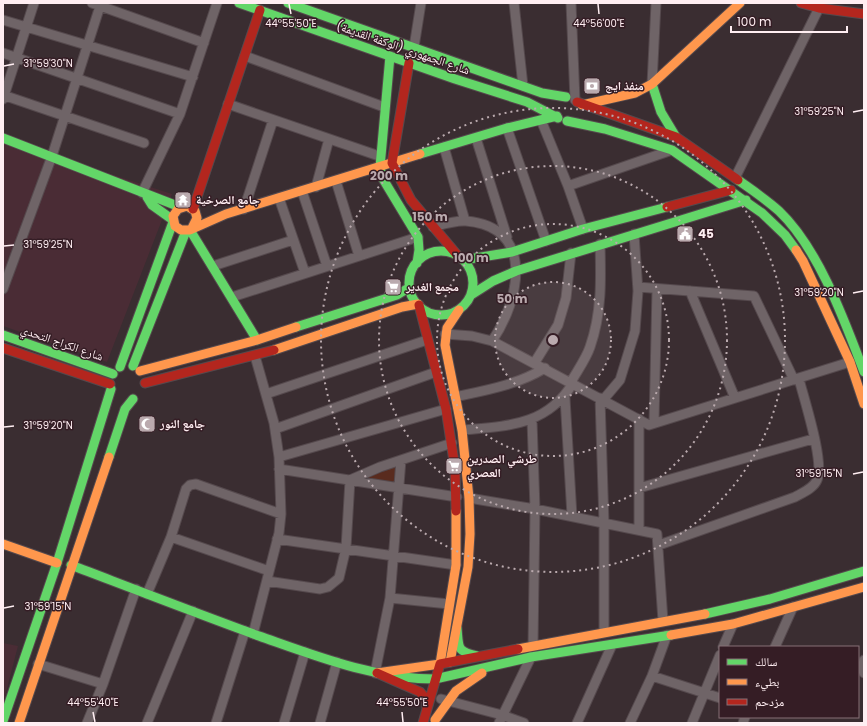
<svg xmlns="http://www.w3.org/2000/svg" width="867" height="726" viewBox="0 0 867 726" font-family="Poppins,'Noto Naskh Arabic',sans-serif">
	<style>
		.built { fill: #4a2c35 }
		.green { fill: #592b1e }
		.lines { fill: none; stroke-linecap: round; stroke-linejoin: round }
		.street-casing { stroke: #55494d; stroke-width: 11 }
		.fast-casing { stroke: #55494d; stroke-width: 11 }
		.slow-casing { stroke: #55494d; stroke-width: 11 }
		.jam-casing { stroke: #55494d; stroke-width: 11 }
		.street { stroke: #6f6467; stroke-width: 9 }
		.fast { stroke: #63d668; stroke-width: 9 }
		.slow { stroke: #ff974d; stroke-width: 9 }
		.jam { stroke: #b3261e; stroke-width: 9 }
		.ticks { fill: none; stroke: #ffeef2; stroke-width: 1.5 }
		.ring { fill: none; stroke: #baaaae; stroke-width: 2; stroke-dasharray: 2 4 }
		.labels { text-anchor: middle; stroke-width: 3; stroke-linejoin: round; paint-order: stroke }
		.street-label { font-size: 12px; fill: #ffeef2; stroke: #351d25 }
		.poi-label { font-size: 12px; font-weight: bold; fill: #ffeef2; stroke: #351d25; text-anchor: start }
		.ticks-label { font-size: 10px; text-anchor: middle; fill: #ffeef2; stroke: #351d25; stroke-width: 3; stroke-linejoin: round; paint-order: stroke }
		.centre { fill: #baaaae; stroke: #351d25; stroke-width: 2 }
		.ring-label { font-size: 12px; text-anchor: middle; font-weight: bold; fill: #baaaae; stroke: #351d25; stroke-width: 3; stroke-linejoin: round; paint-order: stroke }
	</style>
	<rect width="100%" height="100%" fill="#3a2d31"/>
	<path class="built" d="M3,139L172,194L107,362L3,326Z
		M3,643L18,646L4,700L3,699Z"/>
	<path class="green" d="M397,465L395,485L360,477Z"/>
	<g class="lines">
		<g class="street-casing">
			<path id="street" d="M92,3L204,43
				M514,3L523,86
				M571,3L575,100
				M3,20L193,77
				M414,47L421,3
				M3,53L180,114
				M245,56L384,107
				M652,84L656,3
				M3,95L144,143
				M3,99L34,3
				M228,104L379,156
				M541,120L568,186L583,229
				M507,128L546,241
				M476,138L507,237
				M444,147L465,221
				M735,178L819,8
				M336,181L359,256
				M568,186L672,150
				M316,187L329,139
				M302,191L327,266
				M142,193L180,114L217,3
				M279,198L305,273
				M244,209L273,120
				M433,227C444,224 456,220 466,221C536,227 520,300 492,341
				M213,266L293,240
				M638,287L754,296L794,380
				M3,289L52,156L101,3
				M690,291L735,398
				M232,297L418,237
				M445,334L472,336L492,341L649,425L850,362
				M535,362L558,325L566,298L571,253
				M571,382C577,371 586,359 590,347C602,313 601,279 600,244
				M266,394L427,340
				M455,397C487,390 517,385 545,368
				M565,398L572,516
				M600,398L604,523V632
				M603,400L620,380L635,331L638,291L634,234
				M532,420L535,509L533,646
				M654,423L657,289
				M275,429L436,372
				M462,430C507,426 547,426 573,383
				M279,457L446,409
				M279,469L457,497
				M639,488L813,439
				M469,498L535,509L657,534L663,621
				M639,530V419
				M171,537L269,571
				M277,539L456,565
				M659,545L795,497C802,493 814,488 817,480C825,463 804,399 799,379
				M267,581L320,589L328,587L339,578L346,548L350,480L380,467L452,443
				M147,594L171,537L186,489L190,485L196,484L281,514
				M390,598L449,604
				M253,634L279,533L281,514L279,457L274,423L255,356
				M723,647L733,624
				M775,647L793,607
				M864,660L862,668L864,673
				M38,664L103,684
				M375,673L390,598L401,460
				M652,676L720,698
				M441,699L502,715L524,723
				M87,723L103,684L136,589
				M147,723L193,611
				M216,723L245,631
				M284,723L305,652
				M320,723L337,662
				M499,723L531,657
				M577,723L612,645
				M630,723L652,676L667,635
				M692,723L720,655
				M743,723L745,717"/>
		</g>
		<g class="fast-casing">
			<path id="fast" d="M239,3L455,79L527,102L558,118
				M288,3L542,93L566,97
				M390,56L380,167L383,179L418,237L419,250L417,263
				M652,84L661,112L676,137
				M567,121L605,129L672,150L762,213L785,235L796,250
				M3,138L180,207
				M420,154L507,128L557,116
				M738,180C752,190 767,200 779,211C819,249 845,322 864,372
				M147,197L152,205L173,220
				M190,230L257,340
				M409 283a32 32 0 1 1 64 0a32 32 0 1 1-64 0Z
				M463,260L512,252L583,229L667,207
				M471,295L493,281L516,271L746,200
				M296,327L397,295L410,287
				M3,335L113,374
				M133,366L186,231
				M120,367L173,222
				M109,457L125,409L133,399
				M71,565C134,589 196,613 259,636C316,656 374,679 435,679
				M705,614L770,599L864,571
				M457,628C459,648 456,651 477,656
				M435,679L531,657L671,635
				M3,721L57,563L111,389"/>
		</g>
		<g class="slow-casing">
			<path id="slow" d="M582,105L635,93L652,84L740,3
				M192,228L197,218L195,211L187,206L178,209L173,216L175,226L181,230H190L226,214L420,154
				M796,250L803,261L850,362L864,404
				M274,350L402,307L418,304
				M140,371L257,340L296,327
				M3,544L57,563
				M671,635L733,624L864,587
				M518,649L705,614
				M450,662L468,567L470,534L469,498L462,430L445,345L447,328L459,310
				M377,673L440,664L456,565V511
				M435,720L456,691L482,673
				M19,723L109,457"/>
		</g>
		<g class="jam-casing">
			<path id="jam" d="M801,3L819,8L864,14
				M409,63L392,163L411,200L458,256
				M577,102L676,137L738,180
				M667,207L731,190
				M193,209L260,10
				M419,305L446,409L455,468L456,511
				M3,348L110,384
				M145,383L274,350
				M377,673L420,692L426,699L427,708
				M423,723L440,664L518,649"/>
		</g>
		<use href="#street" class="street"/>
		<use href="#fast" class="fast"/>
		<use href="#slow" class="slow"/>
		<use href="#jam" class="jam"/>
	</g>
	<path class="ticks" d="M289,4L291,14M598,4L599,14M4,66L14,64M853,112L863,110M4,246L14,245M853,293L863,291M4,427L14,426M853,474L863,472M4,608L14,606M93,712L95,722M402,712L403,722"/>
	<circle cx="553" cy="340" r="58" fill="#baaaae" fill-opacity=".12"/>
	<g class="ring">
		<circle cx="553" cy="340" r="58"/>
		<circle cx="553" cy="340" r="116"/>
		<circle cx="553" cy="340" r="174"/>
		<circle cx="553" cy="340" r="232"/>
	</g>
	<defs>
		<g id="bank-square" transform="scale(0.9)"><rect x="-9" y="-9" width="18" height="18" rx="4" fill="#baaaae" stroke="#351d25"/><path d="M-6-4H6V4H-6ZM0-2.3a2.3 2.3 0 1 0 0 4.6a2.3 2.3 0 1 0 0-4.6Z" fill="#fff"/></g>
		<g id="temple-square" transform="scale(0.9)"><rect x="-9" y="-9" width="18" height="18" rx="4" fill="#baaaae" stroke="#351d25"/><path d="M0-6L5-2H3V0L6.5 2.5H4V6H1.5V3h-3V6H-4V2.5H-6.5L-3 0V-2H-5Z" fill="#fff"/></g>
		<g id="civic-square" transform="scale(0.9)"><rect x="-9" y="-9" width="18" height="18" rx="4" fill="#baaaae" stroke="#351d25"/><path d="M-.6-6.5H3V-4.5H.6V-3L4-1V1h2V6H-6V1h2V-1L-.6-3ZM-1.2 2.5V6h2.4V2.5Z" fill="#fff"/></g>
		<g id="supermarket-square" transform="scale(0.9)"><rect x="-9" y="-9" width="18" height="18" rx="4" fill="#baaaae" stroke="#351d25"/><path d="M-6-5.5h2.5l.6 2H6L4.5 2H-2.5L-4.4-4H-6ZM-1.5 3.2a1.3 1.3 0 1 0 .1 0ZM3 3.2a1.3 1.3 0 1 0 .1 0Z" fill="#fff"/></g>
		<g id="mosque-square" transform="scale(0.9)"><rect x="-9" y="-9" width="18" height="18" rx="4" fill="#baaaae" stroke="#351d25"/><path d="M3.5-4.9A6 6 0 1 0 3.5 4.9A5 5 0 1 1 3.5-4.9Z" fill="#fff"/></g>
	</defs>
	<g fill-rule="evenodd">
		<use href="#bank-square" x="592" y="86"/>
		<use href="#temple-square" x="183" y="200"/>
		<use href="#civic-square" x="685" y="234"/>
		<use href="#supermarket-square" x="393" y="287"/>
		<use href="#mosque-square" x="147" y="424"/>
		<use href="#supermarket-square" x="454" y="466"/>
	</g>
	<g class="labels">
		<g class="street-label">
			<text transform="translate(403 48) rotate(19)" y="4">شارع الجمهوري (الوكفة القديمة)</text>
			<text transform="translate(62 343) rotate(19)" y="4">شارع الكراج التحدي</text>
		</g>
		<g class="poi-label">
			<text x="605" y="90">منفذ ايج</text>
			<text x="196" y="204">جامع الصرخية</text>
			<text x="698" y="238">45</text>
			<text x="406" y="291">مجمع الغدير</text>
			<text x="160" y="428">جامع النور</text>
			<text x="467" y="463">طرشي الصدرين<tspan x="467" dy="14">العصري</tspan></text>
		</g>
	</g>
	<g class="ticks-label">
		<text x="291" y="27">44°55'50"E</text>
		<text x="599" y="27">44°56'00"E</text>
		<text x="48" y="67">31°59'30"N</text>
		<text x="819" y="115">31°59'25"N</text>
		<text x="48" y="248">31°59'25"N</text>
		<text x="819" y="296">31°59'20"N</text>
		<text x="48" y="429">31°59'20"N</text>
		<text x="819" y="477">31°59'15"N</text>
		<text x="48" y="610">31°59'15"N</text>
		<text x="93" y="706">44°55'40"E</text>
		<text x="402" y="706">44°55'50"E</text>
	</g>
	<circle cx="553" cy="340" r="6" class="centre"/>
	<g class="ring-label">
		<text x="389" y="180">200 m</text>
		<text x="430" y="221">150 m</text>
		<text x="471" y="262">100 m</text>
		<text x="512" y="303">50 m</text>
	</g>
	<rect width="867" height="726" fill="none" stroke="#ffeef2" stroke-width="8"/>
	<rect x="719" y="646" width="140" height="72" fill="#351d25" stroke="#867177"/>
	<rect x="727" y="659" width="20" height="6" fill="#63d668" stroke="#867177"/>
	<text x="755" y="666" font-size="12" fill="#ffeef2">سالك</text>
	<rect x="727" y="679" width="20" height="6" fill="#ff974d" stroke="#867177"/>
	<text x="755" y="686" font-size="12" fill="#ffeef2">بطيء</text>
	<rect x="727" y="699" width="20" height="6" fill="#b3261e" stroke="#867177"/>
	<text x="755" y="706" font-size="12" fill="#ffeef2">مزدحم</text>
	<path d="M731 26v6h116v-6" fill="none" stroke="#ffeef2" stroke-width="2"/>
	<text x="737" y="26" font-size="12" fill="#ffeef2" stroke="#351d25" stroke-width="3" paint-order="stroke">100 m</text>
</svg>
